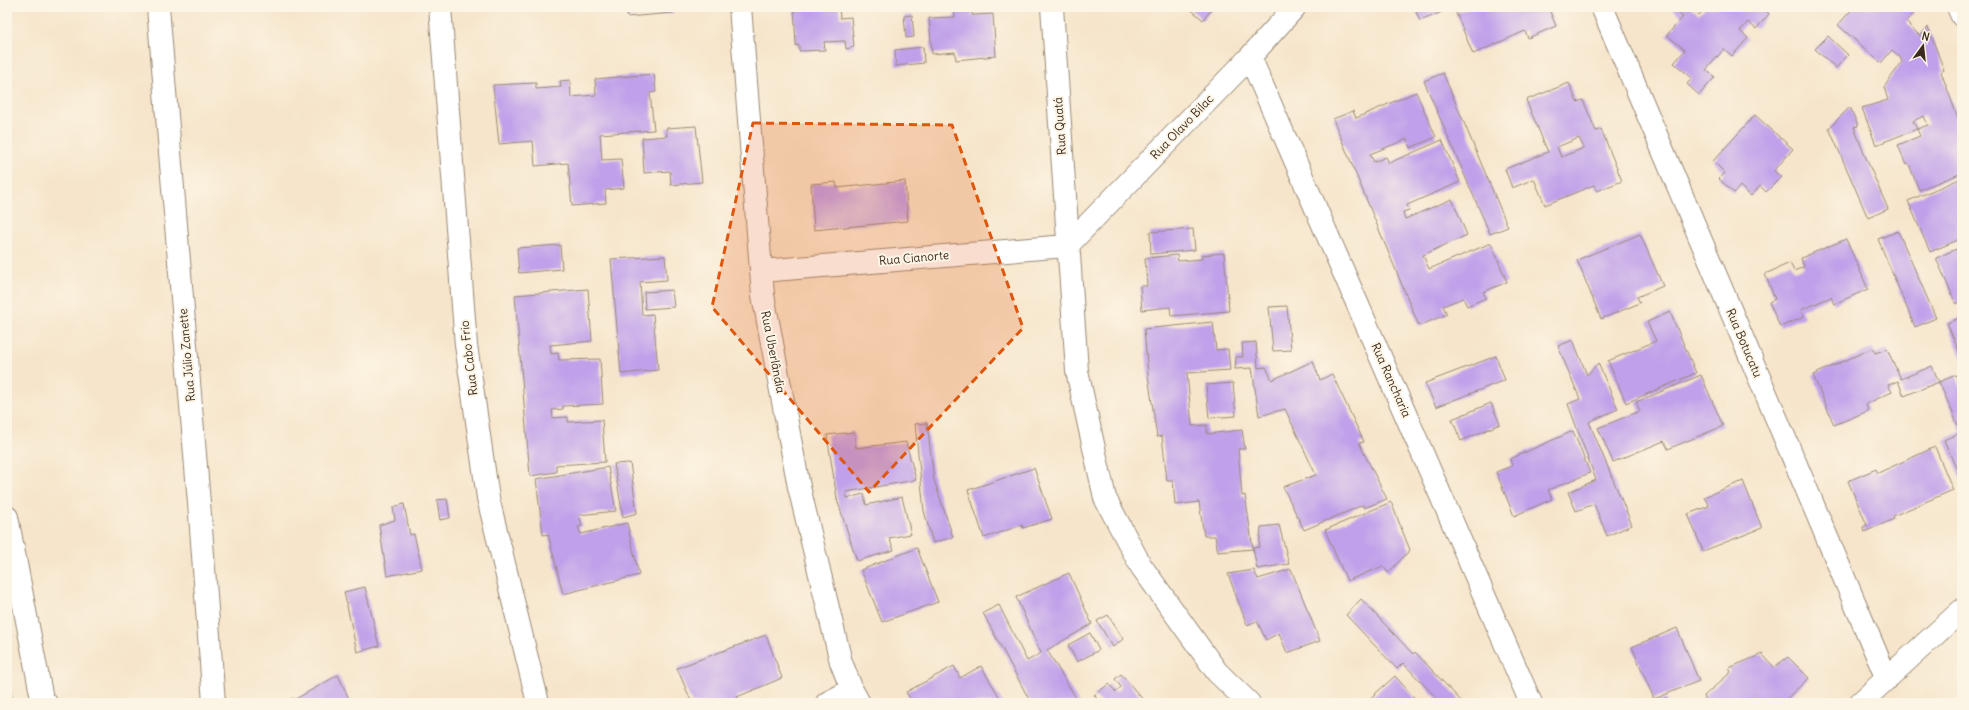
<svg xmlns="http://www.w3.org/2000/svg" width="1969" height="710" viewBox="0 0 1969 710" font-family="Delius,sans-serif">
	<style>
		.forest { fill: #8fb66c; stroke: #657045 }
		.building { fill: #c0a0ea; fill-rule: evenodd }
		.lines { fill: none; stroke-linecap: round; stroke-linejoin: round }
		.minor-casing { stroke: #988874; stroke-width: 24 }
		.minor { stroke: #fff; stroke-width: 22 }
		.marked { fill: #df570d; fill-opacity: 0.2; stroke: #df570d; stroke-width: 3; stroke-dasharray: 8 5; stroke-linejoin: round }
		.labels { text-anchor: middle; stroke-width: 4; stroke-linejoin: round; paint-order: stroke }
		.street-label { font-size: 12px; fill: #3b2a1e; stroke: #fcf5e5 }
	</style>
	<rect width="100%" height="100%" fill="#fcf5e5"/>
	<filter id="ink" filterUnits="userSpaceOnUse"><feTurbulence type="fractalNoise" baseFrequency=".025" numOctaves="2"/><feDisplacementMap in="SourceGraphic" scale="8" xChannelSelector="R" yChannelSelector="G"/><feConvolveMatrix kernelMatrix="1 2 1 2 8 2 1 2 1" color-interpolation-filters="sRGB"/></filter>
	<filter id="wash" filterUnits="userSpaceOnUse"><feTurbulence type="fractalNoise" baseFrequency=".012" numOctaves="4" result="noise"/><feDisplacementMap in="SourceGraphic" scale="16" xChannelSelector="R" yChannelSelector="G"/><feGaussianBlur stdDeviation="0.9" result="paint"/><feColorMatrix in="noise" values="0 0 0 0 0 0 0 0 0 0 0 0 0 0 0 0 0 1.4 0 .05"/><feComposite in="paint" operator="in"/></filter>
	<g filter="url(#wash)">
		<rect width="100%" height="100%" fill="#f6e5cb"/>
		<path class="forest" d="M7,659L11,699L14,703H7Z"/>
		<g id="blocks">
			<path class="building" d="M626,7H673V13L627,17Z
				M794,7H839L840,18L851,17L854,47L846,49L845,41L824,42L825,50L799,51V45L796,46Z
				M954,7H972V15L993,14L996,56L956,60L955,52L932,54L929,18L955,17Z
				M1188,7H1214L1203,20Z
				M1414,7H1440L1442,12L1420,21Z
				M1471,7H1548L1556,26L1528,38L1525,31L1473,54L1456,13Z
				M1670,7H1691L1699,15L1706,7H1762L1769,14L1756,29L1748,22L1740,31L1748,38L1732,56L1724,49L1706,70L1715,77L1699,95L1687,84L1692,78L1674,63L1685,50L1667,35L1683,17Z
				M1854,7H1908L1914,13L1906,22L1920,36L1928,27L1944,70L1941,72L1962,129V173L1919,190L1909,164L1906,165L1898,145L1920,136L1917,129L1928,125L1924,116L1913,121L1917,129L1876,145L1862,108L1888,100L1884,87L1902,62L1900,57L1892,50L1881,63L1838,25Z
				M912,15L914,37L906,38L904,16Z
				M1828,36L1848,55L1836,68L1815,49Z
				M923,47L924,63L896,66L895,50Z
				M1443,73L1508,227L1490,234L1424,81Z
				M654,74L656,92L650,93L654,130L600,134L602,160L621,159L624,188L605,190L606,203L572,206L568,163L535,166L533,141L499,144L493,85L536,83V89L561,87L560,81L570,80L571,97L596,95L595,79Z
				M1569,83L1577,102L1583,100L1596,131L1601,129L1622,181L1597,191L1594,185L1545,205L1534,179L1512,188L1505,169L1548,152L1526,100ZM1579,138L1584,148L1561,157L1557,147Z
				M1416,92L1436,137L1410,148L1407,139L1370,154L1374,162L1386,157L1389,163L1442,140L1460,182L1407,205L1409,210L1403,212L1405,219L1452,199L1467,235L1423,255L1429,269L1491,243L1507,282L1483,292L1486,298L1467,306L1463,298L1443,306L1447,314L1419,326L1333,119L1353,111L1356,118Z
				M1850,107L1858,126L1854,127L1863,151L1888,209L1868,218L1829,128Z
				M1755,115L1793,149L1774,171L1781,177L1766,192L1760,186L1751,196L1740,186L1734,193L1719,179L1725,173L1713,161Z
				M696,126L702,182L671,185L670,171L644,173L642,138L667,136L666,128Z
				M1962,178V301L1956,304L1936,258L1961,247L1958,240L1930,252L1908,201Z
				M905,181L908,221L814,230L811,184L836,182L837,188Z
				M1193,229L1195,250L1151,254L1150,232Z
				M1898,231L1936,318L1915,327L1878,239Z
				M1640,234L1663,286L1637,297L1640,303L1601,319L1577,260Z
				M1846,239L1868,289L1834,304L1831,297L1801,310L1804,317L1780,327L1769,302L1775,299L1765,274L1790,263L1794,271L1804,267L1801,258Z
				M560,245L562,269L519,273L517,248Z
				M1224,253L1229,311L1171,316L1170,307L1142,310L1140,286H1147L1145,258L1177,255L1178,261L1202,259L1201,255Z
				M665,256L667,280L640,282L642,315L653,314L658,370L621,374L611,259Z
				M588,289L592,341L550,345L551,354L558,353L559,360L600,359L603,404L563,406V409L552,410L553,418L568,417V422L602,420L605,462L556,465V472L530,476L515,295Z
				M672,290L674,307L645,309L644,292Z
				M1287,306L1291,350L1273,351L1269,307Z
				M1670,312L1696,373L1626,403L1608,361L1656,341L1647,322Z
				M1962,317V359L1947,323Z
				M1213,322L1216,350L1228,349L1230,370L1187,373L1192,426L1207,425V434L1242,430L1245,449H1238L1242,496L1245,495L1253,549L1218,552L1215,536H1204L1199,502L1175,505L1173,481H1167L1162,436L1157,437L1148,375L1144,329Z
				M1573,340L1587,375L1598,363L1618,409L1589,422L1632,525L1607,536L1594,504L1576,511L1568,492L1596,480L1568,404L1580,399L1558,346Z
				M1256,342L1258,368L1266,367L1272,380L1313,361L1320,380L1332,374L1364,442L1359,443L1387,499L1364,508L1363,505L1304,530L1283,487L1316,475L1285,409L1259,416L1252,368L1235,369L1236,357H1243L1242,343Z
				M1873,348L1875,353L1887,349L1901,379L1932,366L1939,382L1904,396L1898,381L1888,385L1892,392L1866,404L1868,411L1834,425L1813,375Z
				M1496,356L1505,380L1436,407L1425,383Z
				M1701,375L1723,426L1668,449L1664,441L1613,462L1598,428L1640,411L1636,402Z
				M1956,375L1962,390V482L1944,440L1961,432L1939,382Z
				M1233,383L1236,416L1209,418L1206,385Z
				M1491,403L1500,424L1461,441L1452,419Z
				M927,423L934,480L953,537L933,543L924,511L915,424Z
				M1573,431L1590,473L1548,490L1552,499L1514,516L1496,472L1512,466L1510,459Z
				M854,432L856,448L906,442L916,480L846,492L847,498L864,494L866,505L902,497L911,534L889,538L894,550L857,561L837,499L827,435Z
				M1935,447L1953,490L1893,516L1894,519L1864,532L1863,527L1867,525L1848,481L1876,469L1878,473Z
				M630,463L637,513L623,517L614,464Z
				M608,467L616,511L579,515L582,526L578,527L581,534L627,523L639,575L563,594L548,534L543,535L536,479Z
				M1034,468L1052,519L1023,528L1022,525L984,538L968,490Z
				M1743,481L1762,528L1703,551L1688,514L1709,506L1704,497Z
				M447,499L450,518L440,520L437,500Z
				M1391,502L1410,550L1388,573L1383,566L1347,581L1325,530Z
				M404,504L410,535L414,534L422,569L387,576L379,525L395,520L393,507Z
				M1279,525L1289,564L1257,569L1253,548L1259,547L1261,527Z
				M917,548L938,602L882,622L861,570Z
				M1291,569L1320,641L1287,653L1279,633L1266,640L1257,621L1247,625L1228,574L1254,570L1258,579Z
				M1069,573L1092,624L1047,650L1079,703H1031L983,613L999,605L1027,661L1041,653L1016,597Z
				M365,587L379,646L357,652L344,592Z
				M1361,599L1413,654L1415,652L1463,703H1441L1403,663L1397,669L1346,615Z
				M1108,615L1123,639L1113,647L1097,621Z
				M1677,628L1699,681L1654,699L1632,647Z
				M1090,633L1099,650L1077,662L1068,645Z
				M766,635L782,678L737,697L738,701L732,703H692L677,668Z
				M1762,654L1774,667L1788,657L1809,678L1782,703H1707L1704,696L1731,672L1729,668Z
				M954,666L960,678L981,666L1003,703H913L906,692Z
				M1121,674L1146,703H1101L1094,695L1109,684L1116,692L1121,687L1115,679Z
				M338,675L351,703H284L293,698L294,700Z
				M1395,676L1419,703H1365Z
				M1666,698L1669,703H1654Z"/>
		</g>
	</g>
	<g filter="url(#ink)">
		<use href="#blocks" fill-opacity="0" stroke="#988874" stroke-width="1"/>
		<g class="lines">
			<g class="minor-casing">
				<path id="minor" d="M158,7L200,515L214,703
					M440,7L466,345L488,498L538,703
					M740,7L763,295L799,487L841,662L852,690L859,703
					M1052,7L1077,371L1105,498L1141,566L1217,672L1249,703
					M1602,7L1887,679
					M1958,7L1962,16
					M1250,57L1531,703
					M1067,246L1250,57L1295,7
					M761,271L1067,246
					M7,517L42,699L46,703
					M827,703L852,690
					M1860,703L1962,610"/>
			</g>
			<use href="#minor" class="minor"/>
		</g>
	</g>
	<path class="marked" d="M753,123L952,125L1023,328L869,492L712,307Z"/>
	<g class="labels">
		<g class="street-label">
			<text transform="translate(1060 126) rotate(-94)" y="4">Rua Quatá</text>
			<text transform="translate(1182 127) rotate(-46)" y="4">Rua Olavo Bilac</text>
			<text transform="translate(914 258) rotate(-5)" y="4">Rua Cianorte</text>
			<text transform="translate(1744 343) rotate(67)" y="4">Rua Botucatu</text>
			<text transform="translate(773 352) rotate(79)" y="4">Rua Uberlândia</text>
			<text transform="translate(187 355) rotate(-95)" y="4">Rua Júlio Zanette</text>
			<text transform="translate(469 358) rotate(-97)" y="4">Rua Cabo Frio</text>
			<text transform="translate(1391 380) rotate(66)" y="4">Rua Rancharia</text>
		</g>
	</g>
	<rect width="1969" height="710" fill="none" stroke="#fcf5e5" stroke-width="24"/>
	<g transform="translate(1923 46) rotate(15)" stroke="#fcf5e5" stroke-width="3" paint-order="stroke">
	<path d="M0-3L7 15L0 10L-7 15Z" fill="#3b2a1e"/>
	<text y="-6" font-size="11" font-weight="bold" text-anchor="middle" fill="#3b2a1e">N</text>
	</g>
</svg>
